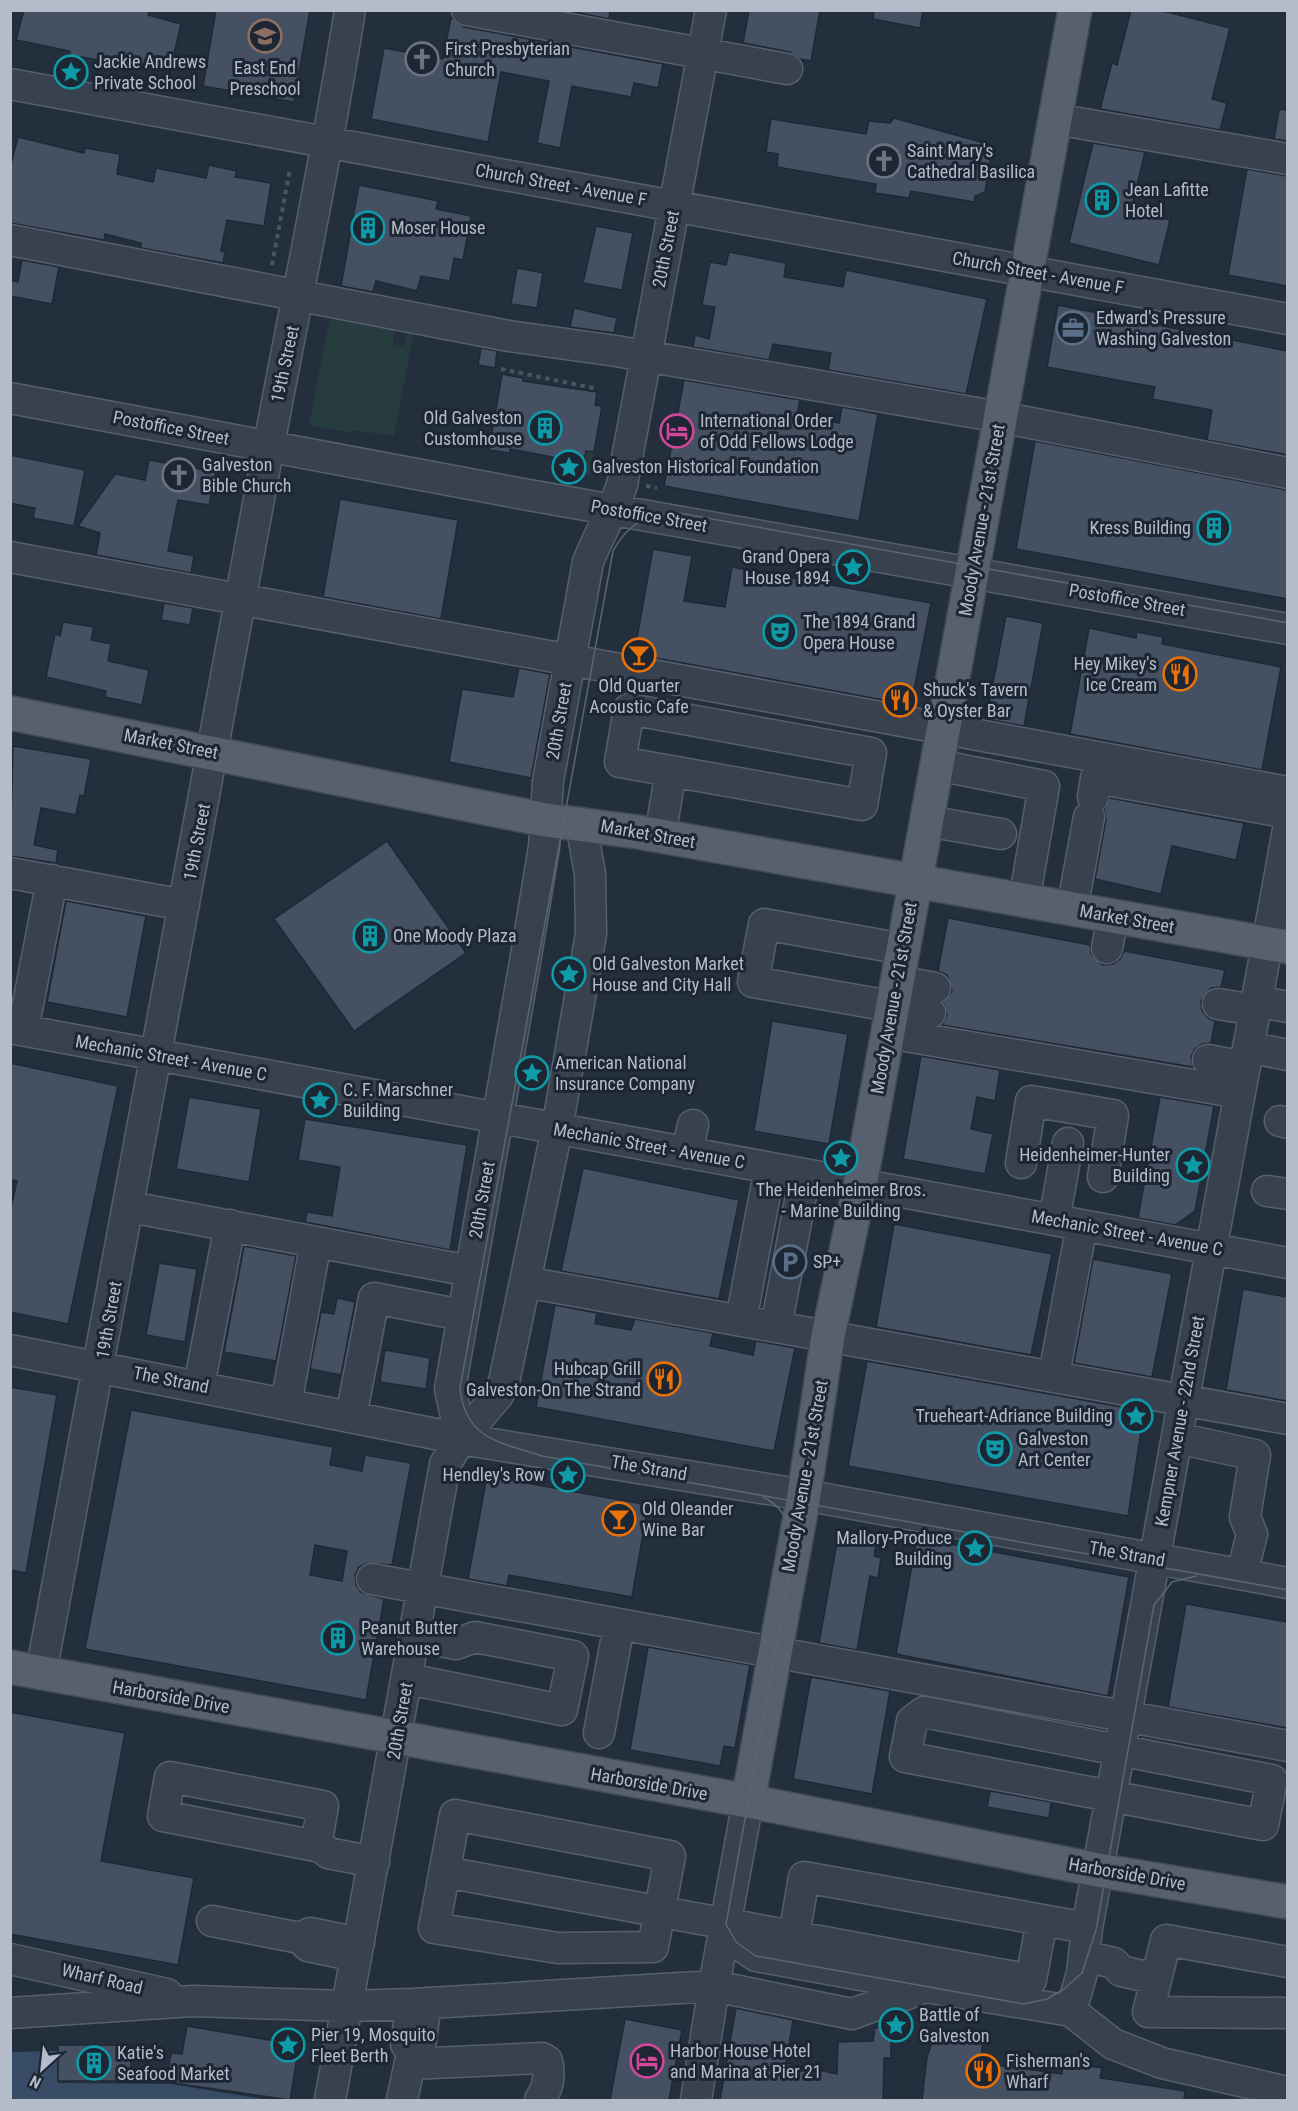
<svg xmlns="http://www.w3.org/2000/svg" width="1298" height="2111" viewBox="0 0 1298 2111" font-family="'Roboto Condensed',sans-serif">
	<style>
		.green { fill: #263c3f }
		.water { fill: #394c67 }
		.building { fill: #455162; stroke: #1f2835; stroke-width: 1.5; fill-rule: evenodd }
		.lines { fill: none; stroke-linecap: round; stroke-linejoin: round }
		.minor-casing { stroke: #565f6c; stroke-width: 33 }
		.major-casing { stroke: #414a57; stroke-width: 36 }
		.path { stroke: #44595c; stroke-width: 4; stroke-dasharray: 4.5 4.5; stroke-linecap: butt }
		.minor { stroke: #38414e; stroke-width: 30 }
		.major { stroke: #56606e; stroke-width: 33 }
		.tram { stroke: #5a6575; stroke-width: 1.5 }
		.labels { text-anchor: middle; stroke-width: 6; stroke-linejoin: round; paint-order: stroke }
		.poi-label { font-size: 18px; fill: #b4bcc9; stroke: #1d2633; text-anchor: start }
		.street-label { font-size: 18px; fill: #b4bcc9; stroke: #1d2633 }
	</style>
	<rect width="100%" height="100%" fill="#242f3e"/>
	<path class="green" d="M332,308L396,321L393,344L404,346L409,324L415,325L394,436L353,430L352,433L309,425Z
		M586,451L594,452L590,474L561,469L562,463L583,467Z"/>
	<path class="water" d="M57,2051L58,2083L171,2084L269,2100H11V2052Z"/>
	<path class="building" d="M24,10H149L148,15L181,24L170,71L128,61L127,63L98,57V60L70,55V51L16,40Z
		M216,10H310L294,102L203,86Z
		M565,10H610L609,19Z
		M749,10H820L811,61L800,59L790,52L743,43Z
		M874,10H923L920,28L873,19Z
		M1131,10H1159L1230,28L1212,99L1227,103L1220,130L1100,109L1112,63L1117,65Z
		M451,17L464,27L663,64L658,88L634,83L631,97L572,86L560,148L537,143L549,81L501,72L488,142L371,119L384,48L443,59Z
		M1279,109L1287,110V141L1274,139Z
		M894,118L981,142L991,157L985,192L975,196L974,202L911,191L909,198L875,193L876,184L777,167L778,154L766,152L771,119L866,134L869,121L890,123Z
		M18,137L84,153L85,148L120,154L117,174L153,182L156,168L206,178L209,165L237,171L235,177L271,183L264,226L227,220L221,251L225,252L223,263L141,248V243L105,234L104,240L10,223V168Z
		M1093,143L1145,152L1131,211L1170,220L1159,265L1069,243Z
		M1247,169L1287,176V286L1228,275Z
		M359,185L438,201L436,209L471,216L463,260L454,258L450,281L421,276L417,291L376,281L373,292L341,286Z
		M596,226L633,233L622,290L583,283Z
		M729,252L786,263L784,277L843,287L846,270L987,299L966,394L828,370L831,353L773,344L769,360L693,347L695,335L709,339L715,307L702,305L710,262L726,265Z
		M22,260L59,267L52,304L10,296V280L18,282Z
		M517,268L543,273L537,308L511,304Z
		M1058,305L1287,351V455L1207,440L1212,410L1152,399L1155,387L1047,367Z
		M574,308L617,318L614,333L570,327Z
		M481,348L497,351L495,368L478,365Z
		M502,374L523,378V381L597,392L595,405L602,406L594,452L586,451L583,467L562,463L563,459L510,449V453L489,450Z
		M684,380L800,400L797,415L839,423L842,407L878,414L859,521L664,486Z
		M1035,441L1287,490V599L1016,549Z
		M10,455L85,470L74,526L33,518L35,508L10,503Z
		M149,460L216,472L209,505L178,500L168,551L194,556L191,573L96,555L100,533L78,526L115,474L145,480Z
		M340,499L458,520L441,619L323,597Z
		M653,549L692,556L684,601L725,607L732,567L931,603L911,705L634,654Z
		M164,603L193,608L190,625L161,620Z
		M1006,616L1043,623L1024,726L986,719Z
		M63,622L94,627L91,640L111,644L108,661L149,670L142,705L105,697L106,691L46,677L55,634L60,636Z
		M1089,628L1136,638L1137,632L1163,637L1162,644L1281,667L1262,770L1070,734Z
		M519,668L550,674L531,778L449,762L462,689L513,697Z
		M13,746L91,759L84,796L80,795L76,815L41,808L34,845L58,850L56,863L10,856Z
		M1110,798L1244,823L1236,860L1172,846L1161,894L1095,879L1106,820L1104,810Z
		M387,841L466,953L354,1031L274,919Z
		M66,901L146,916L127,1017L47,1002Z
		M948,918L1090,945L1091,954L1103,965L1113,964L1120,959L1124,951L1225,970L1221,987L1211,988L1201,1001L1202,1011L1208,1018L1215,1021L1211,1043L1202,1044L1195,1049L1191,1057L1193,1067L942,1025L947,1015L943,1003L952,991L947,975L938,971Z
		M772,1021L848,1034L829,1144L754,1131Z
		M921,1056L1000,1070L995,1101L977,1097L971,1129L993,1134L985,1174L903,1159Z
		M10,1063L118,1086L68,1324L10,1312V1212L17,1181L10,1180Z
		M189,1097L261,1109L249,1182L176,1169Z
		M1160,1097L1214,1106L1195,1211L1175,1225L1138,1218Z
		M305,1119L467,1145L450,1250L305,1222L307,1212L332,1216L340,1167L298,1160Z
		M583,1168L739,1200L719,1299L561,1271Z
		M894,1224L1052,1254L1031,1355L876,1327Z
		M244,1246L296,1256L276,1361L224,1352Z
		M1093,1259L1172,1274L1152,1377L1074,1363Z
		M159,1263L197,1269L185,1342L146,1335Z
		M1243,1289L1287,1297V1401L1226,1390Z
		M337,1298L355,1302L341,1375L310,1369L321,1312L334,1314Z
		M555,1305L597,1313L595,1324L631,1330L635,1319L713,1333L710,1346L753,1355L756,1341L795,1348L774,1451L536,1407Z
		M385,1350L430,1358L426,1389L380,1382Z
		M867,1361L1144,1411L1128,1516L848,1466Z
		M10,1387L57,1395L26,1573L10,1570Z
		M131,1410L333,1447L330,1465L362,1471L365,1455L411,1463L392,1565L367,1563L359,1567L355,1575L356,1585L361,1592L384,1599L366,1700L85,1649ZM315,1545L347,1551L342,1581L310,1575Z
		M487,1476L648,1505L632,1597L509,1575L507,1586L468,1579Z
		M838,1537L876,1544L874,1556L881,1558L878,1578L870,1576L857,1650L819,1643Z
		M917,1538L1129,1577L1108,1696L896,1654Z
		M1186,1604L1287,1622V1728L1168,1707Z
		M648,1647L750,1665L735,1748L724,1746L720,1766L630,1750Z
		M811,1677L890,1691L872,1794L793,1779Z
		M10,1712L125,1733L101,1861L194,1878L178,1965L10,1934Z
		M990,1791L1051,1802L1049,1818L987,1807Z
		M736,2008L793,2020L786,2063L837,2074L838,2042L873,2041L875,2028H891V2058H884L883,2100H720Z
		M625,2019L682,2030L669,2100H610Z
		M187,2026L299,2045L290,2100L166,2082L171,2053L182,2054Z
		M934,2036L983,2042L980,2063L1062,2074L1063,2062L1102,2068L1100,2078L1185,2091L1184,2100H922L927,2057Z
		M58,2045H131V2081H58Z"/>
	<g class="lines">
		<g class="minor-casing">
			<path id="minor" d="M467,10L787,69
				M10,84L1288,319
				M1055,119L1288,159
				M10,240L509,336L616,351L1000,417L1288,473
				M10,398L523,494L1288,629
				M10,557L1288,792
				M629,709L871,753L862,805L620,762Z
				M937,765L1044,786L1024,901
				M1093,797L1096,778L1288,813
				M927,821L1001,834
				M660,836L671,771
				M10,873L184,905
				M1072,909L1089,817
				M1107,948L1113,916
				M903,949L764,924L753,982L930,1013
				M898,981L935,988
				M1256,1001L1288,1007
				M1218,1004L1255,1010
				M10,1028L1288,1263
				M23,1030L52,880
				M888,1033L1240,1093
				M1248,1047L1288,1055
				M1208,1060L1245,1067
				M1280,1121L1288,1123
				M687,1153L693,1125
				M1021,1163L1031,1101L1113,1115L1103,1177
				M1267,1191L1288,1194
				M130,1207L470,1271
				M1054,1220L1068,1143
				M525,1282L1288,1419
				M741,1320L770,1168
				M776,1327L805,1175
				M10,1350L461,1439L804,1495L1288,1583
				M1056,1364L1082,1225
				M199,1386L230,1225
				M286,1404L316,1242
				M351,1416L374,1298L462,1315
				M1177,1438L1255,1455L1245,1517L1252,1534L1242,1574
				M461,1439L450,1389L525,962L544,847L548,781L588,562C598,536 613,512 622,485L711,10
				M372,1579L1288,1746
				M41,1673C120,1264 192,854 269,445C296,300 327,156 350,10
				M408,1679L562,1710L573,1656L475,1637L456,1644L416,1636
				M924,1712L1272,1780L1263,1825L905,1757L912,1721Z
				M599,1733L619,1625
				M455,1815L670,1856L653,1947L558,1948L434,1928Z
				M316,1846L323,1806L170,1777L163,1816L316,1846L323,1848L328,1853L374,1862
				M445,1872L1031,1980L1042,1920
				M212,1921L300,1938
				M726,1924L736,1942L756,1956L926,1987
				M794,1936L804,1877L1087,1928
				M356,1956L308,1946L300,1938L310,1933L359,1943
				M1084,1956L1114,1963L1121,1971L1147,1977L1154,1972
				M10,1959L167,1994
				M1288,1962L1166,1940L1148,2012L1288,2013
				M412,2004L406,2044L412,2053L420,2047L426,2003
				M1071,2011L1082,1973L1087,1928L1288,830
				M10,2013L193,2001L347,2006L412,2004L714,1986L852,2014L926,1987L1071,2011L1113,2044L1162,2063L1288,2092
				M410,2064L542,2058L547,2061C551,2076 548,2088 540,2100
				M330,2100L445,1464L461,1439L498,1395L504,1382L557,1129L591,934L590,874L581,823
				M402,2100L412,2053
				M696,2100L714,1986L748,1801"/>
		</g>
		<g class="major-casing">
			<path id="major" d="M10,713L546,820L638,832L1288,947
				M10,1667L748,1801L1098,1870L1288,1902
				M748,1801L804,1495L828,1336L860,1185L1075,10"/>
		</g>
		<path class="path" d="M272,265L290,169
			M501,369L598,389
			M646,486L657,488"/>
		<use href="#minor" class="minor"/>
		<use href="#major" class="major"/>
		<path class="tram" d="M1288,623L679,513C647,514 628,523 613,551L460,1388C465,1439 499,1442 542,1456L1288,1590
			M763,1497C786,1508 793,1529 793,1553L726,1924L736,1942L756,1956L1024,2004L1047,1999L1064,1989L1082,1973L1096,1930L1154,1605L1172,1582L1196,1576"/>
	</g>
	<defs>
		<g id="school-ring" transform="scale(1.725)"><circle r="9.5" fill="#1d2633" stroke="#8d6e63" stroke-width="1.5"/><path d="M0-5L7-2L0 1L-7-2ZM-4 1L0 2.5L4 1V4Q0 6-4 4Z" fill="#8d6e63"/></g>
		<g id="church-ring" transform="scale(1.725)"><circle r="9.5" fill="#1d2633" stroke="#6b7280" stroke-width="1.5"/><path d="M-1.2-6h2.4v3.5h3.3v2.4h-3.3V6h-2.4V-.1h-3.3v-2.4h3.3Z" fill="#6b7280"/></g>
		<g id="sight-ring" transform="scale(1.725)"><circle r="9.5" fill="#1d2633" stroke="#0f9aa8" stroke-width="1.5"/><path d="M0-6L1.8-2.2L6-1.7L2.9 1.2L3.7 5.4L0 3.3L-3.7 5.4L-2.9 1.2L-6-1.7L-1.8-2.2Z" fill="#0f9aa8"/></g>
		<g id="building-ring" transform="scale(1.725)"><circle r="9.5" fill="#1d2633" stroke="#0f9aa8" stroke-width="1.5"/><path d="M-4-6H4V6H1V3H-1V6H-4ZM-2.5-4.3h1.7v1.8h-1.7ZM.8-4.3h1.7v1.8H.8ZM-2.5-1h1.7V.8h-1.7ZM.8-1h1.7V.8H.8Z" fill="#0f9aa8"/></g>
		<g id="office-ring" transform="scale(1.725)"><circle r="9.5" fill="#1d2633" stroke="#5c6f8a" stroke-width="1.5"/><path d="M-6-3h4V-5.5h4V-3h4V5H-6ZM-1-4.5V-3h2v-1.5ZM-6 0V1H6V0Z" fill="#5c6f8a"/></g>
		<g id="hotel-ring" transform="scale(1.725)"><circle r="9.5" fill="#1d2633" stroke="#d1479c" stroke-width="1.5"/><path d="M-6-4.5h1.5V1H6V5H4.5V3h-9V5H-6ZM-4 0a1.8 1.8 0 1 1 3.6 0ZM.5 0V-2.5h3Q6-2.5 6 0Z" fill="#d1479c"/></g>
		<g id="theatre-ring" transform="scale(1.725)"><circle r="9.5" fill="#1d2633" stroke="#0f9aa8" stroke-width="1.5"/><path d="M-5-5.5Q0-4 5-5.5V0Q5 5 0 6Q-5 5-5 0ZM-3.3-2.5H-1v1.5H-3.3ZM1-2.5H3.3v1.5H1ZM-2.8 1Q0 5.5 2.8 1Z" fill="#0f9aa8"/></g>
		<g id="bar-ring" transform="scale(1.725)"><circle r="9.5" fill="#1d2633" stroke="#e8710a" stroke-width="1.5"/><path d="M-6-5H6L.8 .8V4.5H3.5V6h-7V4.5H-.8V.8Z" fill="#e8710a"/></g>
		<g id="restaurant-ring" transform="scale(1.725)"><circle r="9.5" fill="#1d2633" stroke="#e8710a" stroke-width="1.5"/><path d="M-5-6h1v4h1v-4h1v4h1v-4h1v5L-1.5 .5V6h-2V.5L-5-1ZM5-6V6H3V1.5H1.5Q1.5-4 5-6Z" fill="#e8710a"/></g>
		<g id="parking-ring" transform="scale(1.725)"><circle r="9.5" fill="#1d2633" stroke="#5c6f8a" stroke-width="1.5"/><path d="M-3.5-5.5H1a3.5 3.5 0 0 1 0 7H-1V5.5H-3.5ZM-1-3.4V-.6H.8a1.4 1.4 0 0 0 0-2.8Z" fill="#5c6f8a"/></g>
	</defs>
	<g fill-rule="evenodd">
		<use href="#school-ring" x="265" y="36"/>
		<use href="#church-ring" x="422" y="59"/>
		<use href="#sight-ring" x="71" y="72"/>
		<use href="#church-ring" x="884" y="161"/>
		<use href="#building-ring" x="1102" y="200"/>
		<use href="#building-ring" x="368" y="228"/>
		<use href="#office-ring" x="1073" y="328"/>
		<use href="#building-ring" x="545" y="428"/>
		<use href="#hotel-ring" x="677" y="431"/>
		<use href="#sight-ring" x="569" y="467"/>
		<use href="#church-ring" x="179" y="475"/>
		<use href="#building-ring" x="1214" y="528"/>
		<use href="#sight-ring" x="853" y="567"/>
		<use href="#theatre-ring" x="780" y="632"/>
		<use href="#bar-ring" x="639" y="655"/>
		<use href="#restaurant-ring" x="1180" y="674"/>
		<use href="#restaurant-ring" x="900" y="700"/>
		<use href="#building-ring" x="370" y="936"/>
		<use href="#sight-ring" x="569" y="974"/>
		<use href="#sight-ring" x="532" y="1073"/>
		<use href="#sight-ring" x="320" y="1100"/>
		<use href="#sight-ring" x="841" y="1158"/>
		<use href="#sight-ring" x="1193" y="1165"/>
		<use href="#parking-ring" x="790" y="1262"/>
		<use href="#restaurant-ring" x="664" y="1379"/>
		<use href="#sight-ring" x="1136" y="1416"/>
		<use href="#theatre-ring" x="995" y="1449"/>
		<use href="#sight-ring" x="568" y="1475"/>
		<use href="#bar-ring" x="619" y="1519"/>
		<use href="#sight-ring" x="975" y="1548"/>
		<use href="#building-ring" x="338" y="1638"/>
		<use href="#sight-ring" x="896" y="2025"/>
		<use href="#sight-ring" x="288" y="2045"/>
		<use href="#hotel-ring" x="647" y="2061"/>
		<use href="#building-ring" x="94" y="2063"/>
		<use href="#restaurant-ring" x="983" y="2071"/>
	</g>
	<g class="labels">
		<g class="poi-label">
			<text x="445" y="55">First Presbyterian<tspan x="445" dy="21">Church</tspan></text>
			<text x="94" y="68">Jackie Andrews<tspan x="94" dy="21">Private School</tspan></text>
			<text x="265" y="74" text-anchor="middle">East End<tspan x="265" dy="21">Preschool</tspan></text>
			<text x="907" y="157">Saint Mary's<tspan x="907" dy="21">Cathedral Basilica</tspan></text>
			<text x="1125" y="196">Jean Lafitte<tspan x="1125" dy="21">Hotel</tspan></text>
			<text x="391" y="234">Moser House</text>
			<text x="1096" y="324">Edward's Pressure<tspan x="1096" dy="21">Washing Galveston</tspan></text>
			<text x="522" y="424" text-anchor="end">Old Galveston<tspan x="522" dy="21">Customhouse</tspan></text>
			<text x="700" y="427">International Order<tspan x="700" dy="21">of Odd Fellows Lodge</tspan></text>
			<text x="202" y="471">Galveston<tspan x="202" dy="21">Bible Church</tspan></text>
			<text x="592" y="473">Galveston Historical Foundation</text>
			<text x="1191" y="534" text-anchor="end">Kress Building</text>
			<text x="830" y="563" text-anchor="end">Grand Opera<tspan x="830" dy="21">House 1894</tspan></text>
			<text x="803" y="628">The 1894 Grand<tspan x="803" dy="21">Opera House</tspan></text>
			<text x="1157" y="670" text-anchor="end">Hey Mikey's<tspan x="1157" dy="21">Ice Cream</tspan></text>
			<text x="639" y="692" text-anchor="middle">Old Quarter<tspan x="639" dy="21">Acoustic Cafe</tspan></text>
			<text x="923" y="696">Shuck's Tavern<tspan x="923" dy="21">&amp; Oyster Bar</tspan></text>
			<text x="393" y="942">One Moody Plaza</text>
			<text x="592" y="970">Old Galveston Market<tspan x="592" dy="21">House and City Hall</tspan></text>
			<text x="555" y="1069">American National<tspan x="555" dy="21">Insurance Company</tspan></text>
			<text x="343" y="1096">C. F. Marschner<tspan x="343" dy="21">Building</tspan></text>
			<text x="1170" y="1161" text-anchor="end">Heidenheimer-Hunter<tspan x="1170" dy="21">Building</tspan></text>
			<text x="841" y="1196" text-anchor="middle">The Heidenheimer Bros.<tspan x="841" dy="21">- Marine Building</tspan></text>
			<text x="813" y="1268">SP+</text>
			<text x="641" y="1375" text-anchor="end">Hubcap Grill<tspan x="641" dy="21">Galveston-On The Strand</tspan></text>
			<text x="1113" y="1422" text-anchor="end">Trueheart-Adriance Building</text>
			<text x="1018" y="1445">Galveston<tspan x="1018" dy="21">Art Center</tspan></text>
			<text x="545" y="1481" text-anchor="end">Hendley's Row</text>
			<text x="642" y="1515">Old Oleander<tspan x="642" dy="21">Wine Bar</tspan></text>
			<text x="952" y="1544" text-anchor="end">Mallory-Produce<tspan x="952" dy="21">Building</tspan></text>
			<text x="361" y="1634">Peanut Butter<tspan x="361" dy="21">Warehouse</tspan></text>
			<text x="919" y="2021">Battle of<tspan x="919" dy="21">Galveston</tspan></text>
			<text x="311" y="2041">Pier 19, Mosquito<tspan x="311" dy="21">Fleet Berth</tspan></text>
			<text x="670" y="2057">Harbor House Hotel<tspan x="670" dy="21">and Marina at Pier 21</tspan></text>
			<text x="117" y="2059">Katie's<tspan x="117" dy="21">Seafood Market</tspan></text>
			<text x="1006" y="2067">Fisherman's<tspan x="1006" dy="21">Wharf</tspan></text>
		</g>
		<g class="street-label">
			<text transform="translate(561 185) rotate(10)" y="6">Church Street - Avenue F</text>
			<text transform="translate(666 249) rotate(-79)" y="6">20th Street</text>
			<text transform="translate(1038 273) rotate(10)" y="6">Church Street - Avenue F</text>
			<text transform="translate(285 364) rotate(-78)" y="6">19th Street</text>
			<text transform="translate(171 428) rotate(11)" y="6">Postoffice Street</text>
			<text transform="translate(649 516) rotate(10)" y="6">Postoffice Street</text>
			<text transform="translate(982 520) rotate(-80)" y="6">Moody Avenue - 21st Street</text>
			<text transform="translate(1127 600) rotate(10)" y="6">Postoffice Street</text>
			<text transform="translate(559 721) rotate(-80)" y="6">20th Street</text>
			<text transform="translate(171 744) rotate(11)" y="6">Market Street</text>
			<text transform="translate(648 834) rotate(10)" y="6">Market Street</text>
			<text transform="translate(197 842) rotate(-79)" y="6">19th Street</text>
			<text transform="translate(1127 919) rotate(10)" y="6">Market Street</text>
			<text transform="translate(894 998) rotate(-80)" y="6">Moody Avenue - 21st Street</text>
			<text transform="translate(171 1058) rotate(10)" y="6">Mechanic Street - Avenue C</text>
			<text transform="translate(649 1146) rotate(10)" y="6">Mechanic Street - Avenue C</text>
			<text transform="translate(482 1200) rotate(-80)" y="6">20th Street</text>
			<text transform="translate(1127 1233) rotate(10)" y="6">Mechanic Street - Avenue C</text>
			<text transform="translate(109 1320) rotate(-80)" y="6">19th Street</text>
			<text transform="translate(171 1380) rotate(11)" y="6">The Strand</text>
			<text transform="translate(1180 1421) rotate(-80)" y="6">Kempner Avenue - 22nd Street</text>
			<text transform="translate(649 1468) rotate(10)" y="6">The Strand</text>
			<text transform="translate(805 1476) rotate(-80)" y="6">Moody Avenue - 21st Street</text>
			<text transform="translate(1127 1554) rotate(10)" y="6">The Strand</text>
			<text transform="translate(171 1697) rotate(10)" y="6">Harborside Drive</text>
			<text transform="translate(400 1721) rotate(-80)" y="6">20th Street</text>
			<text transform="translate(649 1784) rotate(10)" y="6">Harborside Drive</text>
			<text transform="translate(1127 1874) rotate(10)" y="6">Harborside Drive</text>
			<text transform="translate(102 1979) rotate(13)" y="6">Wharf Road</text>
		</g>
	</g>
	<rect width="1298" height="2111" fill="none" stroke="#b4bcc9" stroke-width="24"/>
	<g transform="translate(42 2069) rotate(207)" stroke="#1d2633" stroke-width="4.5" paint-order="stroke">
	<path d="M0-4.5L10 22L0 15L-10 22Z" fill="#b4bcc9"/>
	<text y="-9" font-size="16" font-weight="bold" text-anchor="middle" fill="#b4bcc9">N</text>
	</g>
</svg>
